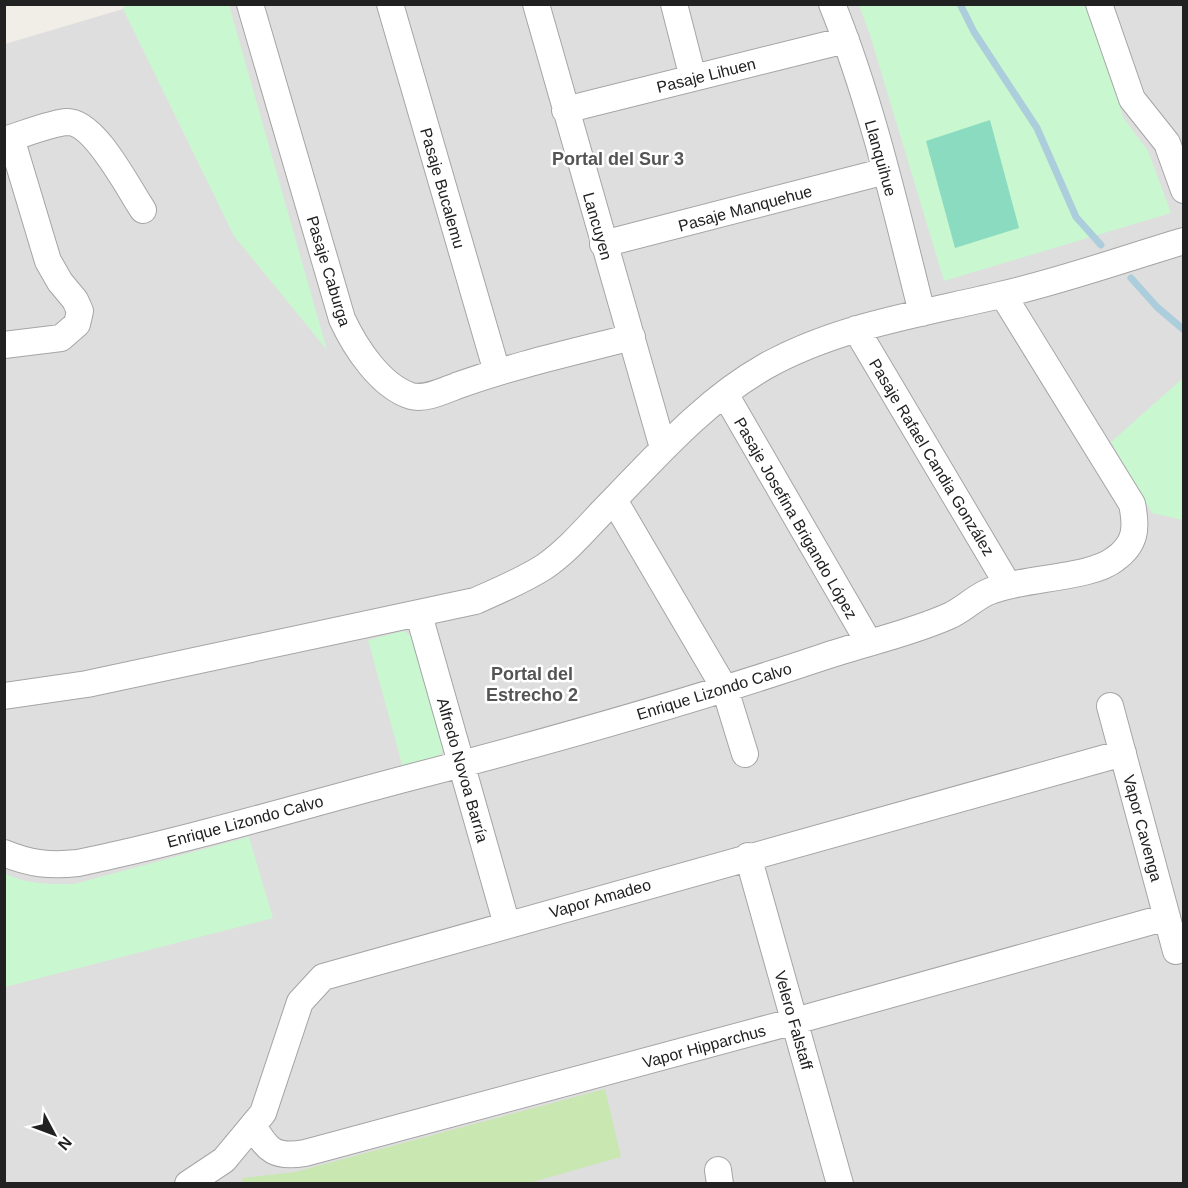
<svg xmlns="http://www.w3.org/2000/svg" width="1188" height="1188" viewBox="0 0 1188 1188" font-family="Helvetica,sans-serif">
	<style>
		.residential { fill: #dfdede }
		.grass { fill: #c8e7b1 }
		.park { fill: #c9f7cf }
		.pitch { fill: #8bdbc1 }
		.lines { fill: none; stroke-linecap: round; stroke-linejoin: round }
		.stream { stroke: #abcddc; stroke-width: 7 }
		.minor-casing { stroke: #a5a5a5; stroke-width: 28 }
		.minor { stroke: #fff; stroke-width: 26 }
		.labels { text-anchor: middle; stroke-width: 5; stroke-linejoin: round; paint-order: stroke }
		.street-label { font-size: 16px; fill: #212121; stroke: #fff }
		.neighbourhood-label { font-size: 18px; font-weight: bold; fill: #545454; stroke: #fff }
	</style>
	<rect width="100%" height="100%" fill="#f1eee8"/>
	<path class="residential" d="M127,4L1183,5V1183L5,1184V44L123,9Z"/>
	<path class="grass" d="M605,1089L621,1157L529,1183H243L242,1178L295,1172Z"/>
	<path class="park" d="M127,4L229,5L327,350L234,236L123,9Z
		M859,5H1092L1123,117L1148,151L1171,213L944,281L870,35Z
		M1183,378V520L1152,513L1111,442Z
		M404,631L413,637L444,747L439,758L403,768L368,640Z
		M249,837L273,918L5,987V873C26,885 50,884 74,884Z"/>
	<path class="pitch" d="M990,120L1019,228L955,248L926,141Z"/>
	<g class="lines">
		<path class="stream" d="M960,4L974,32L1037,128L1076,217L1101,245
			M1131,278L1157,307L1184,330"/>
		<g class="minor-casing">
			<path id="minor" d="M250,4L342,319C355,347 380,386 411,396C426,400 445,390 459,385C515,365 574,352 632,337
				M390,4L497,372
				M536,4L663,448
				M674,4L693,78
				M832,4C872,103 896,210 922,313
				M1099,4L1132,99L1167,143L1184,190
				M565,110L846,40
				M4,140C22,135 50,123 67,122C95,121 128,188 143,210
				M603,244L886,171
				M856,329L1008,585
				M4,345L61,338L77,324L80,311L75,300L60,282L48,261L11,138
				M725,394L868,641
				M614,500L725,689L745,754
				M419,615L507,925
				M4,696L87,684L475,601C498,591 522,581 544,567C566,552 585,530 603,511C654,459 702,402 766,366C838,326 921,314 1000,295C1062,281 1123,259 1184,241
				M1110,706L1176,951
				M4,853C30,864 50,866 78,863C189,840 298,807 408,778C547,742 686,703 823,657C864,643 909,634 949,616C963,610 974,598 988,592C1022,577 1090,579 1115,559C1136,544 1137,528 1132,504L1003,295
				M748,856L840,1184
				M253,1125C267,1151 275,1158 305,1153L795,1021L1167,917
				M718,1170L720,1184
				M188,1184L224,1160L263,1113L300,1002L323,977L1123,753"/>
		</g>
		<use href="#minor" class="minor"/>
	</g>
	<g class="labels">
		<g class="street-label">
			<text transform="translate(706 75) rotate(-14)" y="6">Pasaje Lihuen</text>
			<text transform="translate(881 158) rotate(74)" y="6">Llanquihue</text>
			<text transform="translate(443 188) rotate(74)" y="6">Pasaje Bucalemu</text>
			<text transform="translate(745 208) rotate(-15)" y="6">Pasaje Manquehue</text>
			<text transform="translate(598 226) rotate(74)" y="6">Lancuyen</text>
			<text transform="translate(329 271) rotate(73)" y="6">Pasaje Caburga</text>
			<text transform="translate(932 457) rotate(59)" y="6">Pasaje Rafael Candia González</text>
			<text transform="translate(796 518) rotate(60)" y="6">Pasaje Josefina Brigando López</text>
			<text transform="translate(714 691) rotate(-17)" y="6">Enrique Lizondo Calvo</text>
			<text transform="translate(463 770) rotate(74)" y="6">Alfredo Novoa Barría</text>
			<text transform="translate(245 821) rotate(-15)" y="6">Enrique Lizondo Calvo</text>
			<text transform="translate(1143 828) rotate(75)" y="6">Vapor Cavenga</text>
			<text transform="translate(600 898) rotate(-16)" y="6">Vapor Amadeo</text>
			<text transform="translate(794 1020) rotate(74)" y="6">Velero Falstaff</text>
			<text transform="translate(704 1046) rotate(-15)" y="6">Vapor Hipparchus</text>
		</g>
		<g class="neighbourhood-label">
			<text x="618" y="165">Portal del Sur 3</text>
			<text x="532" y="680">Portal del<tspan x="532" dy="21">Estrecho 2</tspan></text>
		</g>
	</g>
	<rect width="1188" height="1188" fill="none" stroke="#212121" stroke-width="12"/>
	<g transform="translate(54 1134) rotate(131)" stroke="#ffffff" stroke-width="4.5" paint-order="stroke">
	<path d="M0-4.5L10 22L0 15L-10 22Z" fill="#212121"/>
	<text y="-9" font-size="16" font-weight="bold" text-anchor="middle" fill="#212121">N</text>
	</g>
</svg>
